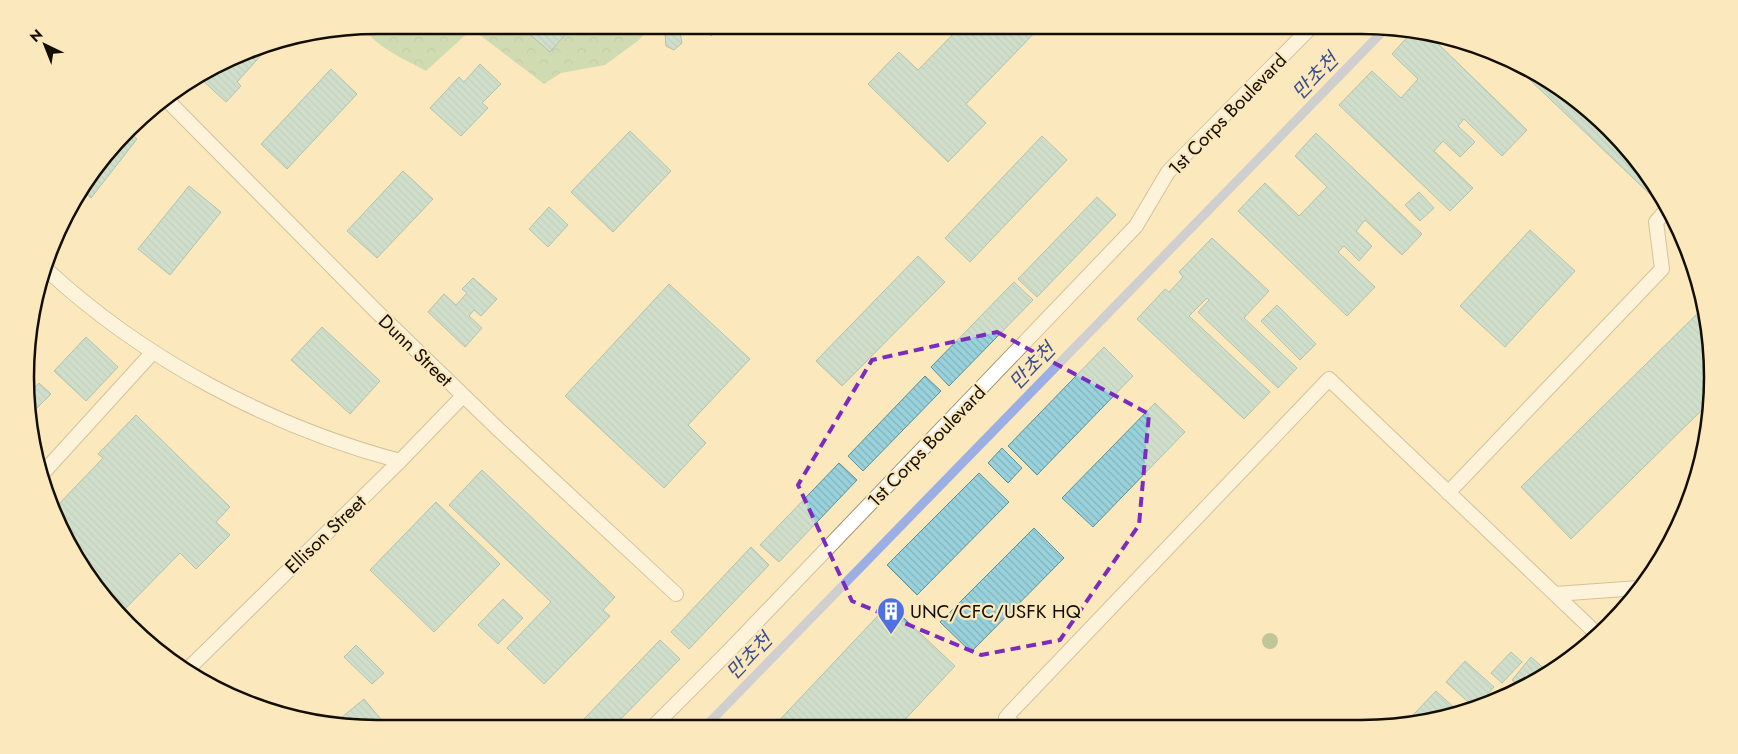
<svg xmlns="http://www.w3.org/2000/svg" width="1738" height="754" viewBox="0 0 1738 754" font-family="Jost,'Noto Sans KR',sans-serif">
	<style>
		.forest { fill: url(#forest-crowns) }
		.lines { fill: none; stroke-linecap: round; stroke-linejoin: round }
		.stream { stroke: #9bafe5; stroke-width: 9 }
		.building { fill: url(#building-back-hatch); stroke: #5a919a }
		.service-casing { stroke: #a4946b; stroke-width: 16 }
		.service { stroke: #fff; stroke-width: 14 }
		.tree { fill: #799c6a }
		.marked { fill: none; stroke: #7b2cbf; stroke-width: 4; stroke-dasharray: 10 6; stroke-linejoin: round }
		.labels { text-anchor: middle; stroke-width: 4.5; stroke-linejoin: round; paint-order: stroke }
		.street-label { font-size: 19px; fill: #140e01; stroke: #fbe9bd }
		.poi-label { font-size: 19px; fill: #140e01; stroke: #fbe9bd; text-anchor: start }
		.water-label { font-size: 20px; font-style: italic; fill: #394d8f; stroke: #fbe9bd }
		.rim { fill: none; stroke: #140e01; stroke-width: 2.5 }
	</style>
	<defs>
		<pattern id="forest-crowns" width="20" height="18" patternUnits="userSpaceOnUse" patternTransform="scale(1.25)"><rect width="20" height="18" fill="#9bcba2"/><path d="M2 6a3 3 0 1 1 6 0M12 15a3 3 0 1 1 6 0" fill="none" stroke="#85ad8a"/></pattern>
		<pattern id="building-back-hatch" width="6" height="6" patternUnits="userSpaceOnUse" patternTransform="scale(1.25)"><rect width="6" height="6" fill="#99d2dc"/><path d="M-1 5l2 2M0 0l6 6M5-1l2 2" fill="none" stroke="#83b3bb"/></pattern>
	</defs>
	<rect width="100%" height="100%" fill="#fbe9bd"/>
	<path class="forest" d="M377,25H652L639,40L605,65L561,73L544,84L472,29L426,71C408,61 373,46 364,27Z"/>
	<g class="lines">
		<path class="stream" d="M704,728L1385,29"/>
	</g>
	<path class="building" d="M519,25H567L571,28L550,52Z
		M699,25H734L727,32L721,26L711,36Z
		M962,25H1042L966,104L986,123L948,162L868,84L899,52L918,70Z
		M672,30L680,32L682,43L674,50L666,46L665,34Z
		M1411,33L1431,37L1527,130L1502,156L1464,119L1458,126L1475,142L1460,157L1443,141L1434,151L1473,188L1450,211L1339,105L1372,71L1401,98L1418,79L1392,54Z
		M273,42L237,82L241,86L226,102L201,79L212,67L264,44Z
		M1508,59L1537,72L1593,113L1640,163L1658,192L1653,197Z
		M480,64L501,84L482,103L488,108L461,136L430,108L459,77L464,82Z
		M331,69L357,94L287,169L261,144Z
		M630,131L671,171L613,232L571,192Z
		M129,132L137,139L91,198L81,190Z
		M1316,133L1422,234L1402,255L1365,220L1356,231L1372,246L1359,261L1344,246L1338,252L1375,287L1347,316L1238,211L1265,183L1299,216L1327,187L1295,156Z
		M1042,136L1067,160L970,262L945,238Z
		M403,171L433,199L377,258L347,231Z
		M189,186L221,212L170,275L138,249Z
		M1419,192L1434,208L1420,221L1405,205Z
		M1097,197L1116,215L1037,297L1018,279Z
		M549,207L568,225L548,247L529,229Z
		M1530,230L1575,271L1505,347L1460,306Z
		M1212,238L1269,291L1244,318L1297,368L1278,388L1198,312L1209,300L1207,298L1189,316L1270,392L1244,419L1137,319L1165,289L1169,292L1183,277L1179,272Z
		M918,256L945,282L842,386L816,361Z
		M473,278L497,299L481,316L474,310L469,316L482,328L465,347L428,312L444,294L456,305L467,293L462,289Z
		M1014,282L1033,300L949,386L931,367Z
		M669,284L750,359L688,425L706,443L664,488L565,396Z
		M1277,305L1316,344L1300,360L1261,321Z
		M1704,307L1712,354L1711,401L1571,539L1521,487Z
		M322,327L380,381L350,414L291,360Z
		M86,337L118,367L86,401L54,371Z
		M1104,347L1133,376L1037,475L1008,446Z
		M925,376L941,391L863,471L848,456Z
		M39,383L51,394L29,416L27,395Z
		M1155,403L1185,432L1093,527L1062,498Z
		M136,415L230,507L216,522L230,535L196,569L180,553L121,613L72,553L55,508L103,458L98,454Z
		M1002,448L1022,468L1008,483L988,463Z
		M839,463L857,480L779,562L760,545Z
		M482,470L615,597L603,610L610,616L544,684L507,648L551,602L449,505Z
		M979,473L1009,502L917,595L887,565Z
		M436,502L500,564L434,632L370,570Z
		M1034,528L1064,558L971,652L940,622Z
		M751,547L769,565L689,649L671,632Z
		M503,599L523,618L498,644L478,625Z
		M889,604L955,666L898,727L772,728Z
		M660,640L680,659L612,728H592L583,720Z
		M356,645L384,673L372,684L344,657Z
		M1511,652L1522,662L1502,683L1491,673Z
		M1531,657L1548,672L1521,688L1512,680Z
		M1465,661L1494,687L1475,708L1446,682Z
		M1436,691L1459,712L1419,723L1412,716Z
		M364,699L389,729L336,722Z"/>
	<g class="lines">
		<g class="service-casing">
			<path id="service" d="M165,98L377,312L498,429L676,594
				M46,269C144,360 272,427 400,461
				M42,474L153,352
				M1448,493L1662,269L1656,222L1668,208
				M1555,594L1639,588
				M186,671L400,461L463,396
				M1016,727L1006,718L1009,714L1329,379L1597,634
				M652,728L728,652L1136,226L1168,172L1313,25"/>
		</g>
		<use href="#service" class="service"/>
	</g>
	<circle class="tree" cx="1270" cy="641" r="8"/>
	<path d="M0 0H1738V754H0ZM997,332L1149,414L1139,525L1060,640L981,655L852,601L798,485L872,360Z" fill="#fbe9bd" fill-opacity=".55" fill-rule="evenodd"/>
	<path class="marked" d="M997,332L1149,414L1139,525L1060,640L981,655L852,601L798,485L872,360Z"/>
	<defs>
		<g id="building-pin" transform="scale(1.4375)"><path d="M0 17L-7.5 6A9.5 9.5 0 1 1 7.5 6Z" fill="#4f70e4" stroke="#fbe9bd"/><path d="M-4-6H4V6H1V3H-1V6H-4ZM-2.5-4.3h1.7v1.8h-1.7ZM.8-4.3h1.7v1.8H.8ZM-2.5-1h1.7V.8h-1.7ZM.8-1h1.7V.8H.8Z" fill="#fff"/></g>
	</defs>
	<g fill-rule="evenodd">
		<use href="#building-pin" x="891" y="611"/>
	</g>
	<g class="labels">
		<g class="street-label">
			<text transform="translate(1227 114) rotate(-46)" y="7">1st Corps Boulevard</text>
			<text transform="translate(416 350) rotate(44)" y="7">Dunn Street</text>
			<text transform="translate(926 446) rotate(-46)" y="7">1st Corps Boulevard</text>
			<text transform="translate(325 534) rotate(-44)" y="7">Ellison Street</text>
		</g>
		<g class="poi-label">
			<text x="910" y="618">UNC/CFC/USFK HQ</text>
		</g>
		<g class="water-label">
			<text transform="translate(1315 76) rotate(-46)" y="7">만초천</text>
			<text transform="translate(1032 366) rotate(-46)" y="7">만초천</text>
			<text transform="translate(749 656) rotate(-46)" y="7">만초천</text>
		</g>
	</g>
	<path d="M0 0H1738V754H0ZM377 34H1361A343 343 0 0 1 1704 377V377A343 343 0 0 1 1361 720H377A343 343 0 0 1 34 377V377A343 343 0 0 1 377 34Z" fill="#fbe9bd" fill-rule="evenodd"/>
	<path class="rim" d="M377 34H1361A343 343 0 0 1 1704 377V377A343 343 0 0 1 1361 720H377A343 343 0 0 1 34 377V377A343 343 0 0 1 377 34Z"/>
	<g transform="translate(45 45) rotate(317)" stroke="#fbe9bd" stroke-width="4" paint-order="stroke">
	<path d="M0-4L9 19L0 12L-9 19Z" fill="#140e01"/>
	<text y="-8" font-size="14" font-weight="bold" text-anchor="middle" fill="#140e01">N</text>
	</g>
</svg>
